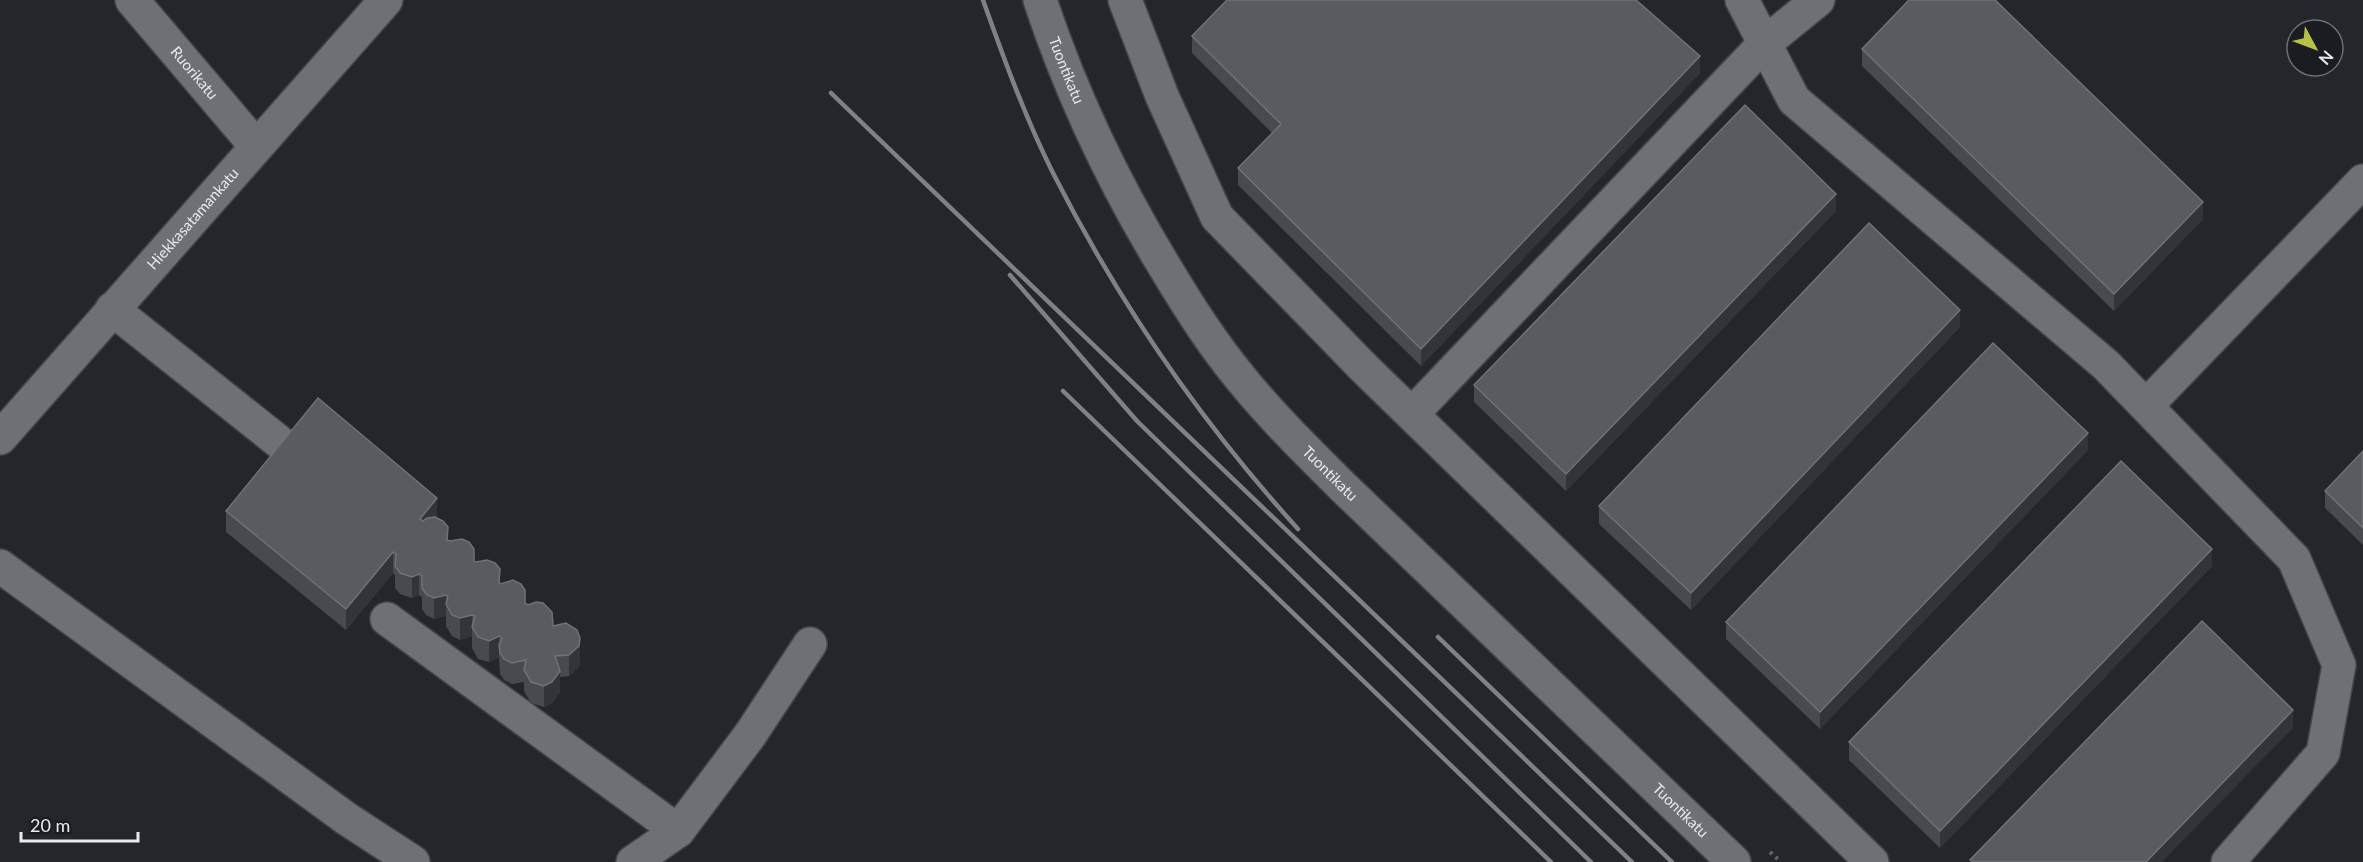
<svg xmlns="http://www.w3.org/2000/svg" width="2363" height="862" viewBox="0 0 2363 862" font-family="Lato,sans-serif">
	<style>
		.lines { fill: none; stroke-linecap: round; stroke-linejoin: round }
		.minor-casing { stroke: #424447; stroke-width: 36 }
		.path { stroke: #616468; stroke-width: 4; stroke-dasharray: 3 4.5; stroke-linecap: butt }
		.minor { stroke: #6d7075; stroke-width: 33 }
		.rail { stroke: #7f8185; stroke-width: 4.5 }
		.wall { fill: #474a4f }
		.shaded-wall { fill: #313439 }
		.building { fill: #585b60; stroke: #6f7276; stroke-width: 1.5 }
		.labels { text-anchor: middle; stroke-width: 5; stroke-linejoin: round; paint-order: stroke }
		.street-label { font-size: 15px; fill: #e8eaed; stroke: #1a1c21 }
	</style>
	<rect width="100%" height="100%" fill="#23262a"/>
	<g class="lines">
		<g class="minor-casing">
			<g id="minor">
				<path id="s1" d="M132,0L256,146"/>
				<path id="s2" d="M1040,0C1071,93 1112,180 1163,264C1187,304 1212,344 1243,381C1273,418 1308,452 1343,487L1734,862"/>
				<path d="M1125,0L1162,96L1217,217L1364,368L1872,862"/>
				<path d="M1742,0L1794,100L2106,365L2294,559L2339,665L2323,753L2228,862"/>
				<path d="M112,309L278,441"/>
				<path d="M2146,406L2363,181"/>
				<path d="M1412,414L1765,43L1818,0"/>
				<path id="s3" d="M0,438L386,0"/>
				<path d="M0,566L347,819L413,862"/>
				<path d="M387,619L678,831"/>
				<path d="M633,862L678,831L750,735L810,644"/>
			</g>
		</g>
		<path class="path" d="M1770,852L1781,862"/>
		<use href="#minor" class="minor"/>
		<path class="rail" d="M983,0C1004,59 1025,117 1053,173C1118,301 1201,422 1298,529
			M831,93L1632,862
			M1010,275L1137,421L1591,862
			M1063,391L1551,862
			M1438,637L1672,862"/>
	</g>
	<path class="wall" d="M1192,36L1700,73L1421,366L1238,185V168L1272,133L1192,53Z
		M1862,49L2203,219L2114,311L1862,66Z
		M1836,211L1566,491L1474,402V385Z
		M1960,327L1691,610L1599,524V506Z
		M2088,450L1820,729L1726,639V622Z
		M2363,451V545L2325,508V491Z
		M226,511L437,518L448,540L553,626L580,659L579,667L569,676L560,677V692L552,703L544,707L531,703L524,691V682L512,684L504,680L500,674L499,657L489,662L478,659L472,648V636L460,640L452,636L446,626V616L434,619L426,615L422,609V597L419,595L412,598L400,594L395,588V575L393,573L346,630L226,532Z
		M2212,566L1940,848L1849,760V742Z"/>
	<path class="shaded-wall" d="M1700,56V73L1421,366V349Z
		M1836,194V211L1566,491V474Z
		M2203,202V219L2114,311V294Z
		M1960,310V327L1691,610V593Z
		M2088,433V450L1820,729V712Z
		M437,498V519L420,540V519Z
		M2212,549V566L1940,848V831Z
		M393,552V573L346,630V609Z
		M419,574V595L412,598V577Z
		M446,595V616L434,619V598Z
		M472,615V636L460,640V618Z
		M499,636V657L489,662V641Z
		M580,638V659L579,667L569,676V655Z
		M560,671V692L552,703L544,707V686Z
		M2293,710V728L2162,862H2146Z"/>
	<path class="building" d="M1227,0H1636L1700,56L1421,349L1238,168L1281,124L1192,36Z
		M1909,0H1995L2203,202L2114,294L1862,49Z
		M1745,105L1836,194L1566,474L1474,385Z
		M1869,223L1960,310L1691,593L1599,506Z
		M1993,343L2088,433L1820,712L1726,622Z
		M318,398L437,498L420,519L423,521L427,518L435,517L443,521L448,527L447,540L450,541L462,539L469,542L474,549V561L476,562L487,560L495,563L500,569L499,582L501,584L513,580L521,584L525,590V603L528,605L536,602L543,603L552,612L553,626L566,623L577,630L580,638L579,646L569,655L555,656L560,671L552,682L544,686L531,682L524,670L526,660L512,663L504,659L500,653L499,645L502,638L499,636L489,641L478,637L472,627L475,616L472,615L460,618L452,615L446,604L448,597L446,595L434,598L426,594L422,588V576L419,574L412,577L400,573L395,566L396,554L393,552L346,609L226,511Z
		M2363,451V528L2325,491Z
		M2121,461L2212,549L1940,831L1849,742Z
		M2202,621L2293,710L2146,862H1973L1970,860Z"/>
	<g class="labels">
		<g class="street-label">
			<text dy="5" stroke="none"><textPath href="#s2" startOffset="75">Tuontikatu</textPath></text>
			<text dy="5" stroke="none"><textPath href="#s1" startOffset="96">Ruorikatu</textPath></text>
			<text dy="5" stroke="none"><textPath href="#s3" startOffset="292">Hiekkasatamankatu</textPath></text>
			<text dy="5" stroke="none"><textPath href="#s2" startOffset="561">Tuontikatu</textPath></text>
			<text dy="5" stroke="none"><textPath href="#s2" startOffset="1047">Tuontikatu</textPath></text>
		</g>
	</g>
	<g transform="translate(2315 48) rotate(131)"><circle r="28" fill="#1a1c21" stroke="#6c6e73" stroke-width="1.5"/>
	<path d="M0-4.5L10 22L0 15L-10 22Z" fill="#b6c149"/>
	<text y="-9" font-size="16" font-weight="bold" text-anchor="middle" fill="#e8eaed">N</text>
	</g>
	<path d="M21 832v9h117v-9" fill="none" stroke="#e8eaed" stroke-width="3"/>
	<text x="30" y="832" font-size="18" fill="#e8eaed" stroke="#1a1c21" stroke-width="4.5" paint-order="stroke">20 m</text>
</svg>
